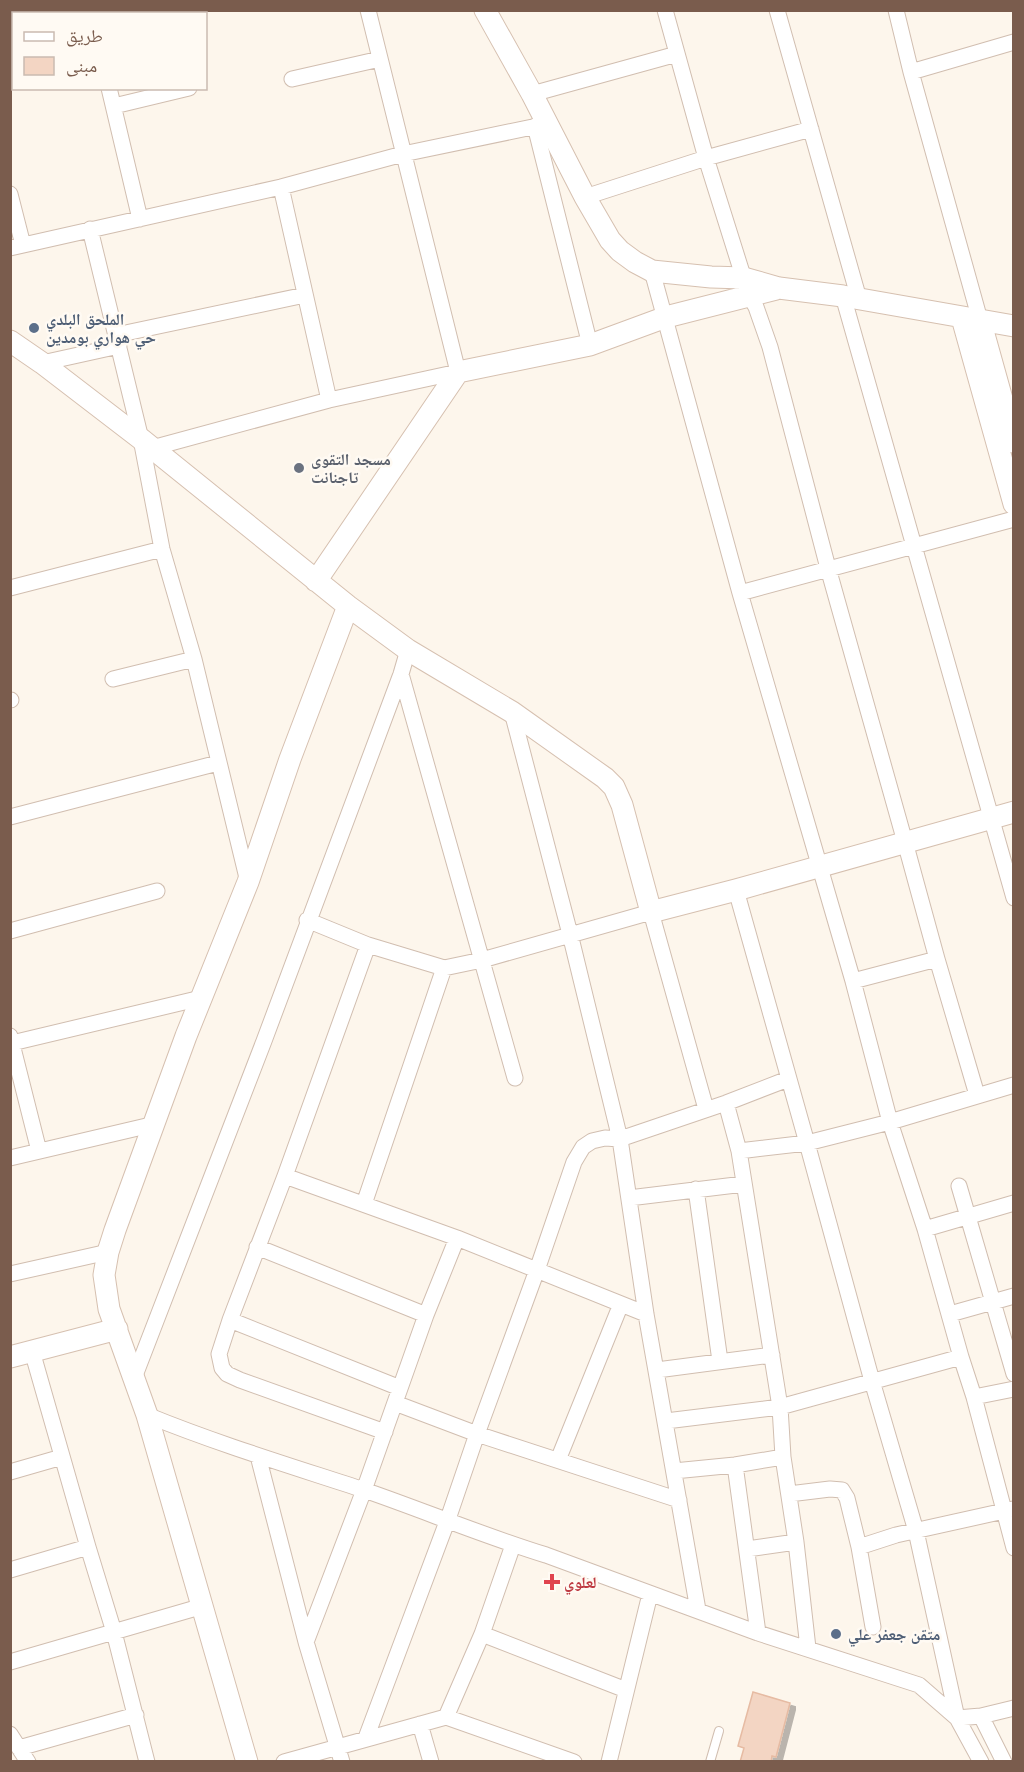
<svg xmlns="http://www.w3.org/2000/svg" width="1024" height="1772" viewBox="0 0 1024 1772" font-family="'Work Sans','Noto Naskh Arabic',sans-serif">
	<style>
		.building { fill: #f3d5c3; stroke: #e6bba3; stroke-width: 1.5; filter: url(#shadow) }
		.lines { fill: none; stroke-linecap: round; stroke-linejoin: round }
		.lane-casing { stroke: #d1beb0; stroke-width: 10 }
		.street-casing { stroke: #d1beb0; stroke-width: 17 }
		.secondary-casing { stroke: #d6c0b0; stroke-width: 23 }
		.lane { stroke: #fff; stroke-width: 8 }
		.street { stroke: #fff; stroke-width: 15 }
		.secondary { stroke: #fff; stroke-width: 21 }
		.service-dot { fill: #5c6f8a; stroke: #fffaf3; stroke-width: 2 }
		.worship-dot { fill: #6b7280; stroke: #fffaf3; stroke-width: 2 }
		.health-dot { fill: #e0444e; stroke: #fffaf3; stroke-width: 2 }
		.labels { text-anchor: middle; stroke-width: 5; stroke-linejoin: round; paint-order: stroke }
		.service-label { font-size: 16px; font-weight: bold; fill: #4e5e75; stroke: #fffaf3; text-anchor: start }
		.worship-label { font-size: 16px; font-weight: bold; fill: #5b616d; stroke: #fffaf3; text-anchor: start }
		.health-label { font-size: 16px; font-weight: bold; fill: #be3a42; stroke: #fffaf3; text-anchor: start }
	</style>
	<defs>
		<filter id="shadow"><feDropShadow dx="6" dy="4" stdDeviation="0" flood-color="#0004"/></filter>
	</defs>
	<rect width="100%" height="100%" fill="#fdf6ec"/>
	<path class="building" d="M753,1692L790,1703L776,1757L772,1756L771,1762H740L744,1748L738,1746Z"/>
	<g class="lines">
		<g class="lane-casing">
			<path id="lane" d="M710,1762L719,1731"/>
		</g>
		<g class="street-casing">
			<path id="street" d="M88,10L89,14
				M665,10L706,158L749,295L756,307L770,347L828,568L905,842L937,959L977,1095
				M777,10L859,299
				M896,10L911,72L980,320
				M45,14L56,10
				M10,23L14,22
				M911,72L1014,42
				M292,79L380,59
				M109,88L140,219
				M532,94L677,54
				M114,106L189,88
				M535,126L590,345
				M281,187L329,400
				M10,194L23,245
				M585,197L706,158L811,129
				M90,229L141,439L162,549L194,659L248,882
				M10,248L281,187L403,154L547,124
				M652,271L740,593L853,981L890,1122L925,1229L961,1357L974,1397L1014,1548
				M843,296L1014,898
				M116,335L305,295
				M42,363L119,346
				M152,448L329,400L458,372L368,10
				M10,588L162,549
				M740,593L1014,519
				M401,674L515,1078
				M113,679L194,659
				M10,700H11
				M512,712L570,934L620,1139L646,1314L698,1610
				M10,817L218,763
				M736,890L807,1143L872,1381L916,1531L957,1718L981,1762
				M307,920L368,945L444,968L482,960L651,912L706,1109
				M10,931L157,891
				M368,945L285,1176L230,1320L219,1354L222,1368L227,1374L240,1380L385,1432
				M853,981L937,959
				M10,1036L39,1151
				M12,1043L201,998
				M726,1103L739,1151L780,1407L783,1457L796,1542L808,1648
				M739,1151L807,1143L890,1122L1014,1085
				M10,1158L155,1124
				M285,1176L457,1238L646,1314
				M959,1186L1014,1374
				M696,1189L720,1361
				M629,1198L744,1184
				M364,1204L444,968
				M925,1229L1014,1203
				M257,1247L426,1315
				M10,1274L108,1252
				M950,1314L1014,1296
				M230,1320L400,1388
				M32,1351L88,1547L114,1632L147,1762
				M657,1370L772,1355
				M134,1378L264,1041L401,674L408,650
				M974,1397L1014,1389
				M395,1403L477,1434L679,1500
				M147,1415C218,1444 291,1466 364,1490C425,1511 484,1536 546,1555L758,1633L919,1685L957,1718L981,1716L1014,1708
				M666,1421L780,1407L961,1357
				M258,1456L306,1642L342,1762
				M558,1460L621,1304
				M735,1465L758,1633
				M674,1471L735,1465L783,1457
				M10,1472L62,1457
				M789,1494L830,1489L842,1490L847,1498L859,1547
				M747,1549L796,1542
				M10,1570L88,1547
				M873,1627L859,1547L896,1535L1013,1509
				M482,1634L626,1690
				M306,1642L364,1490L426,1315L457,1238
				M10,1662L203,1606
				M981,1716L1004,1762
				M446,1717L482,1634L513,1545
				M420,1724L431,1762
				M10,1734L28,1762
				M366,1738L448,1519L477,1434L537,1270L574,1162L583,1147L592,1141L605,1138L620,1139L726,1103L788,1079
				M19,1748L136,1715
				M284,1762L446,1717L574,1762
				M609,1762L650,1594"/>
		</g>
		<g class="secondary-casing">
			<path id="secondary" d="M485,10L532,94L585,197L610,240L620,251L635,262L652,271L711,277L744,278L779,288L843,296L1014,326
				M962,318L1014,504
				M980,320L1014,442
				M10,341L42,363L141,439L348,606L408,650L512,712L605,778L614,787L622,805L651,912L736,890L1014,812
				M316,581L458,372L590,345L666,317L776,289
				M10,1357L117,1329
				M247,1762L147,1415L109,1309L104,1275L108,1252L115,1230L186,1036L248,882L290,759L348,606"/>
		</g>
		<use href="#lane" class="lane"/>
		<use href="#street" class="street"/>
		<use href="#secondary" class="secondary"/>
	</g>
	<g class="service-dot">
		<circle cx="34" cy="328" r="6"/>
		<circle cx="836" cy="1634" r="6"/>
	</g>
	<circle class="worship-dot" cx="299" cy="468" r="6"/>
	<path class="health-dot" d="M549 1573h6v6h6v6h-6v6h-6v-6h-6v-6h6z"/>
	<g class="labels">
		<g class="service-label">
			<text x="46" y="325">الملحق البلدي<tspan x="46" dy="18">حي هواري بومدين</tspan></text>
			<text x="848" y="1640">متقن جعفر علي</text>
		</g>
		<g class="worship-label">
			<text x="311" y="465">مسجد التقوى<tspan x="311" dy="18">تاجنانت</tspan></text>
		</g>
		<g class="health-label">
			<text x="564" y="1588">لعلوي</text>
		</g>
	</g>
	<rect width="1024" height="1772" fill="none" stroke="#7a5c4d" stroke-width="24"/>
	<rect x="12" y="12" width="195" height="78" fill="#fffaf3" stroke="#cabbb1" stroke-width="1.5"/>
	<rect x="24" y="32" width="30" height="9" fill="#ffffff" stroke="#cabbb1" stroke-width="1.5"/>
	<text x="66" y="42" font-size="18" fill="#7a5c4d">طريق</text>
	<rect x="24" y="57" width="30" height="18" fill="#f3d5c3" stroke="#cabbb1" stroke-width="1.5"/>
	<text x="66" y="72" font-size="18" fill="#7a5c4d">مبنى</text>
</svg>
